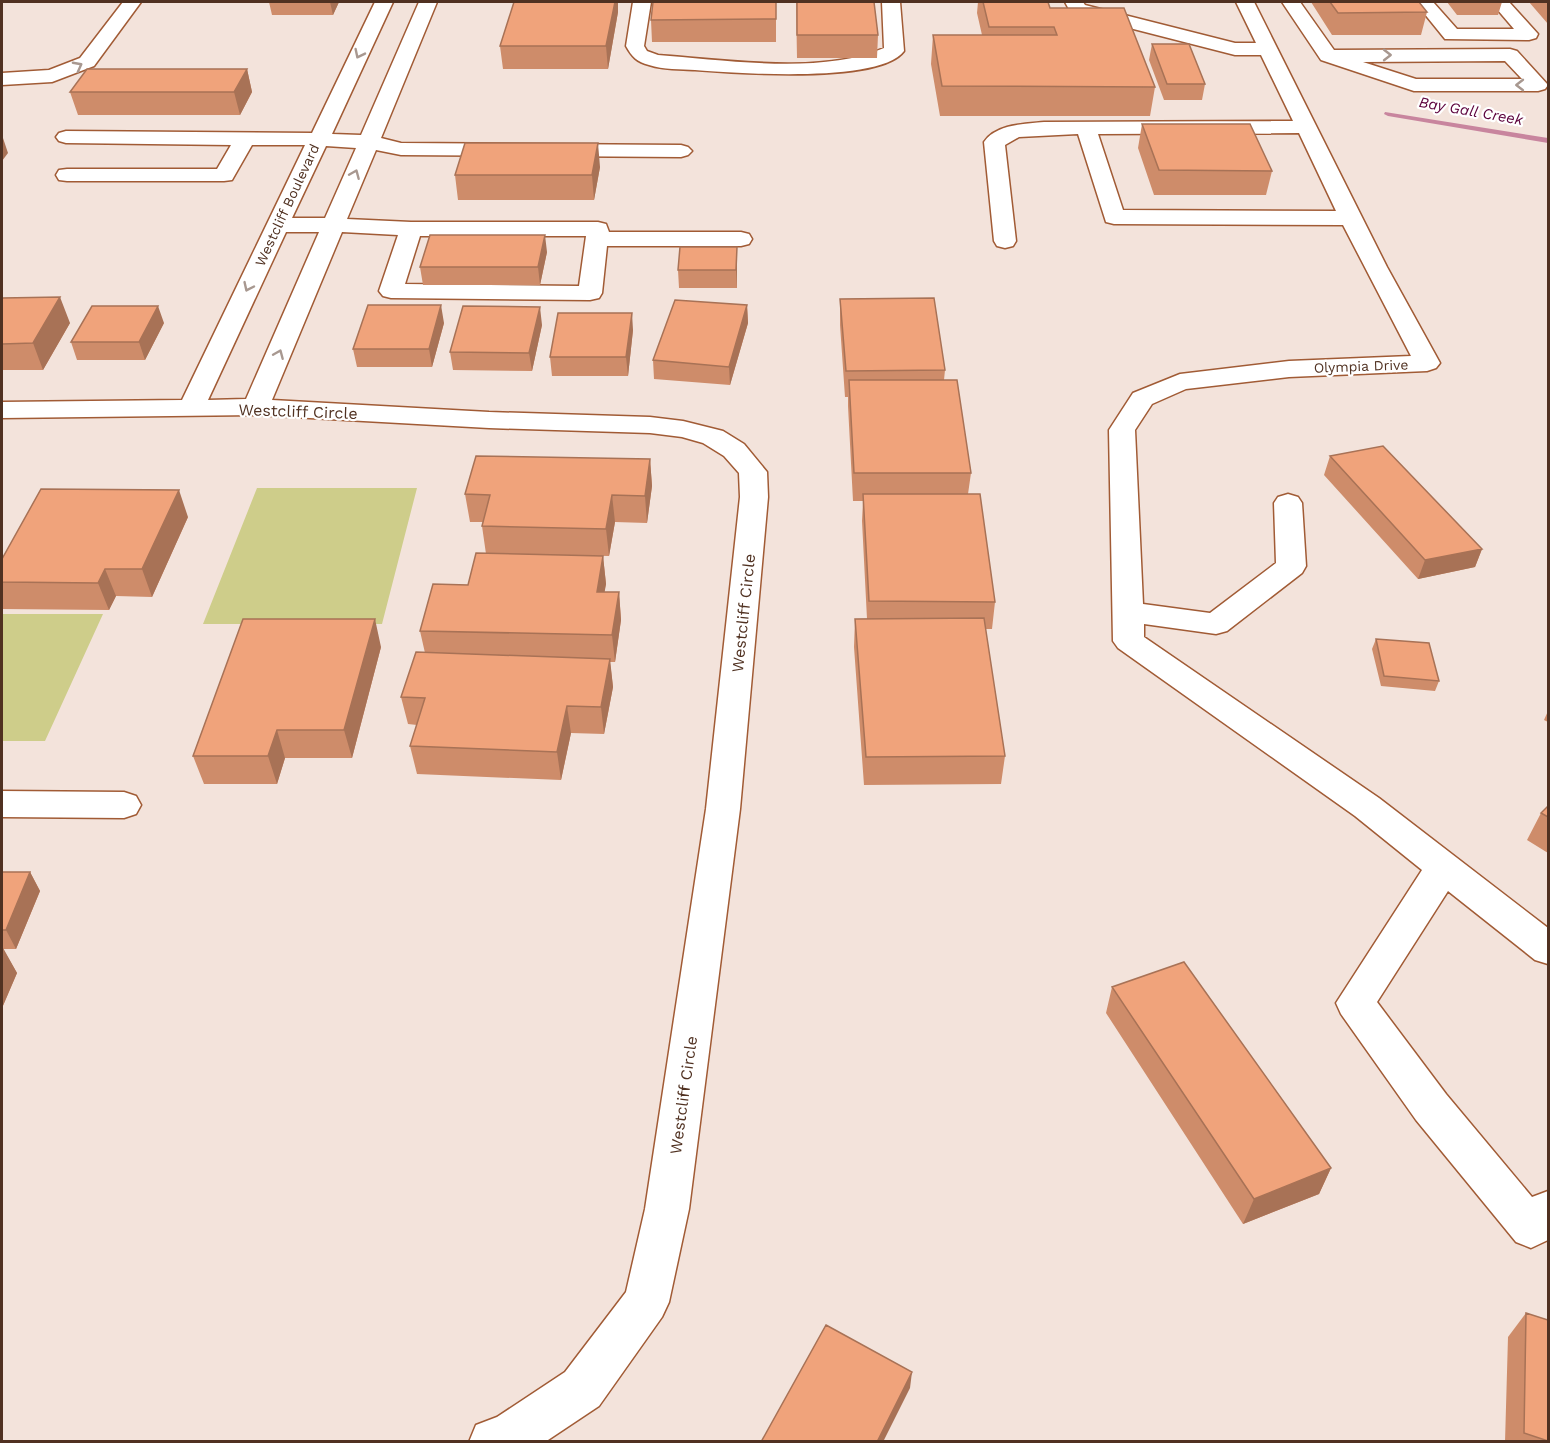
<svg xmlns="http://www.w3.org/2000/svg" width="1550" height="1443" viewBox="0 0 1550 1443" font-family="'Work Sans',sans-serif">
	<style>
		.green { fill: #cecd8a }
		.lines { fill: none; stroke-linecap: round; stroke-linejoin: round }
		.stream { fill: #c8859e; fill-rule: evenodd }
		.minor-casing { stroke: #a15b35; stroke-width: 3 }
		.minor { fill: #fff; fill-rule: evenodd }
		.wall { fill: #ce8c6a }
		.shaded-wall { fill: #a87256 }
		.building { fill: #f0a37b; stroke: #a87256; stroke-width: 1.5 }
		.oneway { stroke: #a89890 }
		.labels { text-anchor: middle; stroke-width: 4.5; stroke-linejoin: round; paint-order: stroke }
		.far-street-label { font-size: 14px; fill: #503121; stroke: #fff }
		.far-water-label { font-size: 15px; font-style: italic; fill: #5b003c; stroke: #fff }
		.street-label { font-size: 16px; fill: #503121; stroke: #fff }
	</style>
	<rect width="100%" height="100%" fill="#f3e3db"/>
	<path class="green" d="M257,488H417L382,624H203Z
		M2,614H103L45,741H2Z"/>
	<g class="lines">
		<path class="stream" d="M1385,112L1548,138V143L1388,116L1384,114Z"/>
		<g class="minor-casing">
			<path id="minor" d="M123,2H141L94,66L52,82L2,85V73L49,70L80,58Z
				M375,2H393L332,134L361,135L419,2H437L381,138L401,143L681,145L688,147L692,151L688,155L681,157L401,155L376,150L347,219L411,222H598L606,224L609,232H741L749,234L752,239L749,244L741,246H607L602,293L599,298L590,300L391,298L383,296L379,291L398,235L342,232L272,400L489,412L650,417L683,421L723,431L744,444L767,472L768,497L740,809L689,1209L669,1302L662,1317L599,1406L545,1442H469L476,1425L497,1417L565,1372L626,1292L645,1209L706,809L740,497L739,473L724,456L703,443L682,437L650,433L489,428L256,415L2,418V402L182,400L305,145H252L232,180L224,181H67L59,180L56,175L59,170L67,169H217L231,145L66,143L59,141L56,137L59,133L66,131L312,133ZM326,146L356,148L325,218H292ZM286,232H319L246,399L208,400ZM420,236H586L579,286L405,284Z
				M633,2H651L644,46L647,51L658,55C724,60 823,75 884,48L882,2H900L904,51C880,84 734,73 695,70C681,69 663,70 649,65C637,62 632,57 626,46Z
				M1065,2H1083L1085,5L1235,43H1256L1236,2H1254L1387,267L1440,363L1436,368L1427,371L1289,377L1186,389L1152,404L1135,430L1143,604L1210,613L1276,563L1274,503L1278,497L1288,494L1298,497L1302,503L1306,566L1302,573L1227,631L1216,634L1144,624V637L1379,798L1548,928V964L1535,960L1448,891L1377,1002L1446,1094L1532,1197L1548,1191V1240L1531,1248L1516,1242L1416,1120L1341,1014L1336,1003L1422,870L1355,816L1118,648L1113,641L1109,430L1133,393L1180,374L1289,361L1411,356L1343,225L1114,224L1106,222L1078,134L1019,137L1005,145L1016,241L1013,246L1005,248L997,246L994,241L984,142C996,124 1024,124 1044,122L1293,121L1261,55H1235L1071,13ZM1299,133L1336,211L1123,210L1098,134Z
				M1282,2H1300L1334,50L1510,49L1517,51L1548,85L1545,89L1538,91H1414L1321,60ZM1505,61L1522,79H1416L1363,62Z
				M1415,2H1433L1457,29H1514L1491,2H1509L1538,34L1536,38L1529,40L1445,39Z
				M2,791L124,792L136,796L141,805L136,814L124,818L2,817Z"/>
		</g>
		<use href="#minor" class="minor"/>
	</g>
	<path class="wall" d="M269,2H339L333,15H272Z
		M514,2H618V12L608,69H503L500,46Z
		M776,2V42H652L651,20Z
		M796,2H874L878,35L877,58H797Z
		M978,2H1048L1050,8L1155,87L1150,116H940L931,64L933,35H982L977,13Z
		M1311,2H1419L1427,12L1421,35H1332Z
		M1447,2H1502L1498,15H1457Z
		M1529,2H1548V24Z
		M1152,44L1205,84L1202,100H1164L1149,60Z
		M247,69L252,92L240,115H78L70,92Z
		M1142,124L1272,171L1266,195H1154L1138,148Z
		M600,167L594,200H458L455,175Z
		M547,252L540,285H423L420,267Z
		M737,265V288H679L678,270Z
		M2,298L70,323L43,370H2Z
		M840,299L945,370L944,380L971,473L968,494L995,602L992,629H985L1005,756L1001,784L864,785L854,647L855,619H867L862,521L863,501H853L848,406V397H845L840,325Z
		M747,305L748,323L730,385L654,379L653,360Z
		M164,323L145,360H77L71,342Z
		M444,323L432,367H357L353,349Z
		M542,325L532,371L453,370L450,352Z
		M633,330L628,376H552L550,357Z
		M1330,456L1482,549L1475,567L1418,579L1324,475Z
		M650,459L652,486L647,523L615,522L609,556L486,554L482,526L483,522H470L465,494Z
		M188,517L152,597L116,596L109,610L2,609V559Z
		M603,556L606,584L604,592H619L621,620L615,662H610L613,687L604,734L571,733L561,780L417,774L410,746L417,725L408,724L401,697L425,653L420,631L468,585Z
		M1376,639L1439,681L1435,691L1381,686L1372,649Z
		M381,647L352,758H285L277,784H204L193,756Z
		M1548,711V722L1544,720Z
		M1548,806V853L1527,840L1541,813Z
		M2,872H30L40,891L16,949H3L17,973L2,1008Z
		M1112,987L1331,1168L1319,1194L1243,1224L1106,1013Z
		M1526,1313L1548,1442H1505L1508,1337Z"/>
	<path class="shaded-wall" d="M330,2H339L333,15Z
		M615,2H618V12L608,69L606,46Z
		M247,69L252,92L240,115L234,92Z
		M2,135L8,153L2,161Z
		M598,143L600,167L594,200L592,175Z
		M545,235L547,252L540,285L538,267Z
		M737,247V288L736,270Z
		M60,297L70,323L43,370L33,343Z
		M441,305L444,323L432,367L429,349Z
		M747,305L748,323L730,385L729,367Z
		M158,306L164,323L145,360L139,342Z
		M540,307L542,325L532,371L529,353Z
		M632,313L633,330L628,376L626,357Z
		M650,459L652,486L647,523L645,496Z
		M179,490L188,517L152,597L142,569Z
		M612,495L615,522L609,556L606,529Z
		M1482,549L1475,567L1418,579L1425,560Z
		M603,556L606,584L600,619L597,592Z
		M105,569L116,596L109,610L98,583Z
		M619,592L621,620L615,662L612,635Z
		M375,619L381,647L352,758L344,730Z
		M610,659L613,687L604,734L601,707Z
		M567,706L571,733L561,780L557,752Z
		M277,730L285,758L277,784L268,756Z
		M30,872L40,891L16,949L6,930Z
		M2,946L17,973L2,1008Z
		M1331,1168L1319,1194L1243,1224L1254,1199Z
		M912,1372L910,1388L883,1442H877Z"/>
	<path class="building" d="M514,2H615L606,46H500Z
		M653,2H776V19L651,20Z
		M797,2H874L878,35H797Z
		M983,2H1048L1050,8H1124L1155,87L942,86L933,35H1057L1054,27H989Z
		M1330,2H1419L1427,12L1338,13Z
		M1152,44H1189L1205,84H1167Z
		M87,69H247L234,92H70Z
		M1142,124H1250L1272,171L1159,170Z
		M465,143H598L592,175H455Z
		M430,235H545L538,267H420Z
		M680,247H737L736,270H678Z
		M60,297L33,343L2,344V298Z
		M934,298L945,370L846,371L840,299Z
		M675,300L747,305L729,367L653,360Z
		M368,305H441L429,349H353Z
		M92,306H158L139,342H71Z
		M463,306L540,307L529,353L450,352Z
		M558,313H632L626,357H550Z
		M849,380H957L971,473H854Z
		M1383,446L1482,549L1425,560L1330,456Z
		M476,456L650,459L645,496L612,495L606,529L482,526L490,495L465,494Z
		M41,489L179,490L142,569H105L98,583L2,582V559Z
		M863,494H980L995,602L869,601Z
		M476,553L603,556L597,592H619L612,635L420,631L433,584L468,585Z
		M984,618L1005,756L866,757L855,619Z
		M243,619H375L344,730H277L268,756H193Z
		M1376,639L1429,643L1439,681L1384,676Z
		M416,652L610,659L601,707L567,706L557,752L410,746L425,698L401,697Z
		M1548,806V817L1541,813Z
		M2,872H30L6,930H2Z
		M1184,962L1331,1168L1254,1199L1112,987Z
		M1526,1313L1548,1320V1441L1524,1433Z
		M826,1325L912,1372L877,1442H761Z"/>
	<defs><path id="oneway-chevron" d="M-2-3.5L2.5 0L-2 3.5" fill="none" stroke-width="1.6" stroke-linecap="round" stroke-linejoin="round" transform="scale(1.5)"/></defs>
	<g class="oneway">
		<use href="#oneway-chevron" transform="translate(359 54) rotate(116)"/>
		<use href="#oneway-chevron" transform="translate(1387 55)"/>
		<use href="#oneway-chevron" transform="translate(78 66) rotate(-28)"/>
		<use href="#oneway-chevron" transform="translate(1520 85) rotate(180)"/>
		<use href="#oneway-chevron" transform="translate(355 174) rotate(-67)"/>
		<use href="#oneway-chevron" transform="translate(248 287) rotate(115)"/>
		<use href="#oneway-chevron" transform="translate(279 354) rotate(-67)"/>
	</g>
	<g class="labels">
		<g class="far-street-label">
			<text transform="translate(287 205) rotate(-65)" y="5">Westcliff Boulevard</text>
			<text transform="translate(1361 366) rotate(-2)" y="5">Olympia Drive</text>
		</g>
		<g class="far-water-label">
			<text transform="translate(1471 111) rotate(10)" y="5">Bay Gall Creek</text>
		</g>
		<g class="street-label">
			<text transform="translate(298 411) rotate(2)" y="6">Westcliff Circle</text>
			<text transform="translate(743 613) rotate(-84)" y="6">Westcliff Circle</text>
			<text transform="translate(683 1095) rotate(-82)" y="6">Westcliff Circle</text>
		</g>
	</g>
	<rect width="1550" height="1443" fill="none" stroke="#503121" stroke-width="6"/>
</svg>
